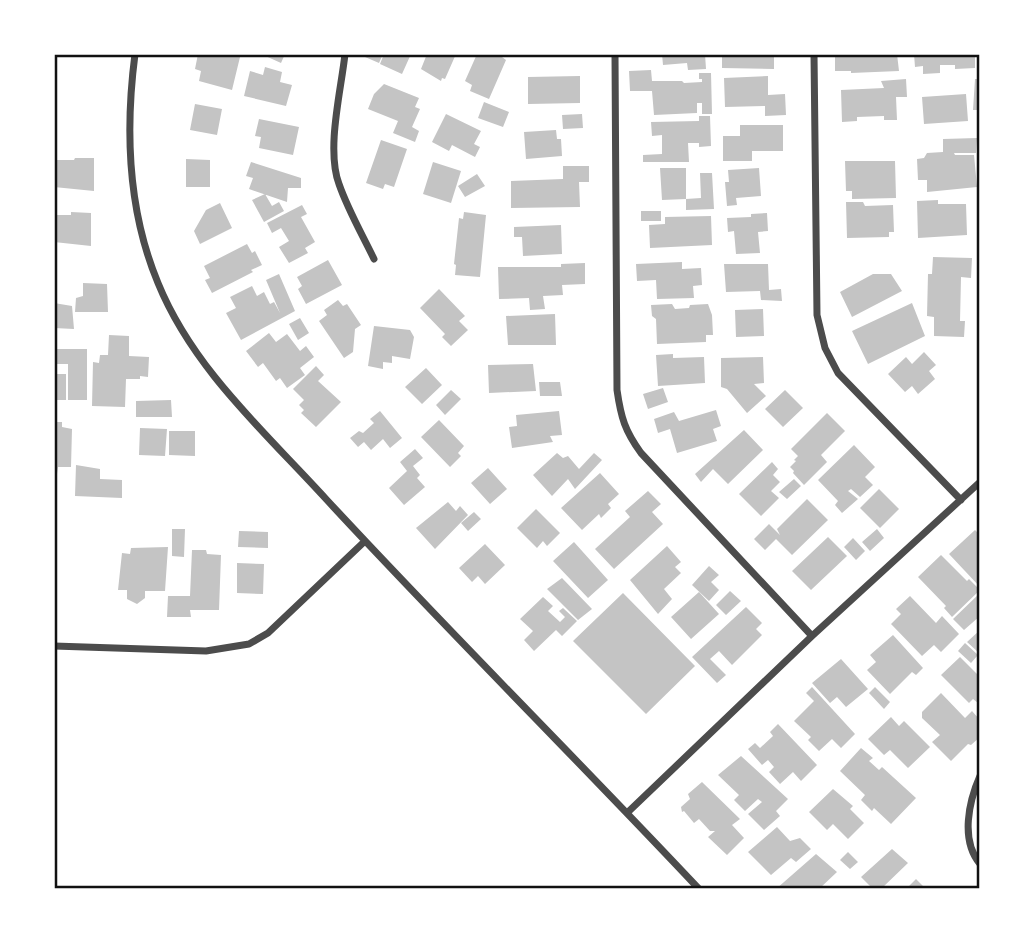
<svg xmlns="http://www.w3.org/2000/svg" width="1034" height="943" viewBox="0 0 1034 943" font-family="'Open Sans',sans-serif">
	<style>
		.building { fill: #c4c4c4 }
		.lines { fill: none; stroke-linecap: round; stroke-linejoin: round }
		.minor { stroke: #4c4c4c; stroke-width: 7 }
		.neatline { fill: none; stroke: #111; stroke-width: 2.5 }
	</style>
	<rect width="100%" height="100%" fill="#fff"/>
	<path class="building" d="M198,54L228,57L229,54L240,57L232,90L199,81L201,71L195,69Z
		M261,54H285L281,63Z
		M366,54H383L379,63L365,57Z
		M384,54H411L402,74L380,64Z
		M427,54H456L445,79L442,78L441,81L421,69Z
		M477,54H498L506,60L489,99L470,91L472,85L465,81Z
		M662,54H705L706,69L688,70L687,63L663,65Z
		M739,54H774V69L722,68V55L739,57Z
		M835,54H897L899,71L851,73V71H835Z
		M914,54H975V68L955,69V65H940V73L923,74V66L915,67Z
		M265,67L282,72L280,82L292,85L286,106L244,96L250,71L263,75Z
		M651,70L652,81H682L684,83L702,82V79H699V73H711L712,114H702V103H697V113L654,115L652,91H630L629,71Z
		M580,76V103L528,104V77Z
		M768,76V95L785,94L786,115L765,116V106L725,107L724,78Z
		M906,79L907,97H896L897,120H884V116L857,117V121L842,122L841,90L884,88L881,81Z
		M975,79H980V110H973Z
		M384,84L419,98L415,107L420,109L412,127L419,131L415,142L393,133L398,121L368,109L374,94Z
		M966,94L968,121L924,124L922,97Z
		M484,102L509,112L503,127L478,118Z
		M195,104L222,109L217,135L190,130Z
		M446,114L481,131L474,144L480,147L475,157L452,145L449,151L432,142Z
		M582,114L583,128L563,129L562,115Z
		M699,116H710L711,146L699,147V143H688L689,162H643V155L662,154V135L652,136L651,122L699,121Z
		M259,119L299,127L293,155L259,148L261,137L255,136Z
		M740,125H783V151H752V161H723V136H740Z
		M556,130L557,139H561L562,156L526,159L524,132Z
		M977,138L976,153H954L955,155H974L977,187L927,192V180H918L917,159L924,158L927,153L943,152V139Z
		M381,140L407,149L394,187L385,184L383,189L366,183Z
		M75,158H94V191L54,187V160H74Z
		M186,159L210,160V187H186Z
		M845,161H895L896,198L852,199V191H846Z
		M251,162L301,178V188H288L287,202L249,189L253,178L246,176Z
		M433,162L461,171L451,203L423,194Z
		M563,166H589V182H579L580,207L511,208V181L563,179Z
		M660,168H686V199L662,200Z
		M759,168L761,196L736,198L737,205L727,206L725,182H729L728,170Z
		M700,173H712L714,209L686,210V199L701,198Z
		M477,174L485,186L465,197L458,186Z
		M265,194L272,206L279,202L284,211L264,222L252,200Z
		M938,200V204H966L967,235L918,238L917,201Z
		M846,202H863L865,206L893,205L894,232H889V237L847,238Z
		M220,203L232,228L200,244L194,231L206,210Z
		M302,205L307,214L301,217L315,242L305,248L308,253L289,263L279,247L289,241L281,228L272,233L267,223Z
		M641,211H661V221H641Z
		M71,212L91,213V246L54,242V215H71Z
		M464,212L486,215L480,277L455,275L456,265L454,264L459,218L463,219Z
		M767,213L768,231L758,232L760,253L736,254L734,231L728,232L727,218L751,217V214Z
		M711,216L712,245L650,248L649,225L665,224V217Z
		M561,225L562,254L523,256L522,237H514V227Z
		M247,244L252,253L255,251L262,265L251,270L253,272L212,293L205,280L210,278L204,266Z
		M933,257L972,258L971,278L961,277L960,321H965L964,337L934,336V317L927,316L928,274H932Z
		M328,260L342,285L306,304L298,289L302,286L297,277Z
		M682,262V269L701,268L702,285L693,286L694,298L657,299L656,280L637,281L636,264Z
		M585,263V284L562,285L563,295L543,296L545,309L530,310L529,298L499,299L498,267H561V264Z
		M724,264H768L769,290L781,289L782,301L761,300L760,291L726,292Z
		M279,274L295,311L241,340L226,313L236,308L230,297L252,286L257,296L264,292L270,304L274,302L280,313L266,280Z
		M873,274H891L902,291L852,317L840,292Z
		M83,283L107,284L108,312H75L76,298L83,296Z
		M439,289L465,316L459,321L468,330L451,346L442,337L445,334L420,308Z
		M338,300L343,306L347,304L361,325L355,329L353,352L344,358L319,321L327,315L324,310Z
		M54,303L72,306L74,329L54,328Z
		M912,303L925,336L868,364L852,331Z
		M672,304L675,309L689,308L690,305L708,304L712,315L713,335H706V342L657,344L656,319L652,316L651,305Z
		M763,309L764,336L736,337L735,310Z
		M555,314L556,345H508L506,316Z
		M300,318L309,333L298,340L289,324Z
		M374,326L410,330L414,337L410,359L392,356V363L383,362V369L368,366Z
		M269,333L276,342L287,334L300,351L306,346L314,357L300,368L305,375L287,388L280,378L276,381L263,363L258,367L246,351Z
		M109,335L129,336V356L149,357L148,377L140,376V379H126L125,407L92,406L93,362L99,363L100,355H108Z
		M54,349H87V400H68V364H54Z
		M924,352L936,365L929,371L935,379L918,394L912,386L905,392L888,374L906,357L912,364Z
		M673,354V358L704,357L705,383L658,386L656,355Z
		M763,357L764,383L754,384L766,396L747,413L727,389L721,387V358Z
		M533,364L536,391L489,393L488,365Z
		M316,366L324,375L318,381L341,402L316,427L301,413L304,410L299,405L304,400L293,389Z
		M426,368L442,385L422,404L405,387Z
		M54,374H66V400H54Z
		M539,382H560L562,396H540Z
		M663,388L668,402L648,409L643,394Z
		M451,390L461,399L445,415L436,405Z
		M785,390L803,408L783,427L765,409Z
		M171,400L172,417H136V401Z
		M716,410L721,426L713,429L717,441L677,453L670,429L658,433L654,419L674,412L679,421Z
		M380,411L402,438L390,448L383,439L371,450L364,442L358,447L350,438L359,431L363,433L374,423L370,419Z
		M559,411L562,435L550,436L553,442L512,448L509,427L517,426L516,415Z
		M827,413L845,431L821,455L827,462L804,485L793,473L794,471L790,467L796,461L794,460L798,456L791,449Z
		M439,420L464,446L458,453L461,456L450,467L421,437Z
		M54,422H62V427L72,429L71,467H58L57,474H54Z
		M140,428L167,429L165,456L139,455Z
		M744,430L763,450L728,484L713,469L701,482L695,474Z
		M169,431H195V456L169,455Z
		M854,445L875,467L865,477L873,485L860,497L851,489L848,491L858,499L842,513L835,505L838,501L818,480Z
		M415,449L423,458L413,466L420,475L417,478L425,487L404,505L389,488L407,471L400,462Z
		M557,453L563,458L568,456L579,469L594,453L602,460L575,489L568,479L552,496L533,475Z
		M772,462L778,469L773,475L780,482L771,491L779,498L761,516L739,494Z
		M76,465L100,469V479L122,480V498L75,496Z
		M488,468L507,489L490,504L471,483Z
		M600,473L619,494L608,504L611,508L601,518L599,514L582,530L561,508Z
		M794,479L801,486L787,499L779,492Z
		M879,489L899,509L880,528L860,508Z
		M648,491L661,504L652,512L663,524L614,569L595,549L630,517L625,511Z
		M807,499L828,520L792,555L776,539L765,550L754,539L769,524L780,535L777,529Z
		M448,502L456,511L460,506L468,515L435,549L416,528Z
		M536,509L560,533L547,546L543,541L537,548L517,528Z
		M474,512L481,519L468,531L461,523Z
		M172,529H185L184,557L172,556Z
		M877,529L884,538L870,551L862,542Z
		M975,530L980,535V587L949,554Z
		M239,531L268,532V548L238,547Z
		M828,537L847,556L811,590L792,571Z
		M853,538L865,551L856,560L844,547Z
		M574,542L608,580L588,598L553,561Z
		M485,544L505,565L485,584L478,576L472,582L459,568Z
		M667,546L681,562L675,567L681,573L664,589L672,599L658,614L630,580Z
		M168,547L165,591H145V598L137,604L127,599V590H118L122,553L130,554L131,548Z
		M192,550H206L207,554L221,555L219,610H190L191,617H167L168,596H190Z
		M941,555L967,581L969,579L980,590L952,617L944,608L946,606L918,577Z
		M237,563L264,564L263,594L237,593Z
		M709,566L719,575L711,582L719,590L709,601L692,585Z
		M562,578L592,609L578,620L547,589Z
		M730,591L741,601L726,615L716,605Z
		M699,592L719,614L691,639L671,617Z
		M623,593L695,666L646,714L573,641Z
		M980,593V616L964,630L953,619Z
		M910,596L936,623L942,616L959,634L941,652L934,645L922,656L891,624L901,614L896,609Z
		M543,597L553,606L548,611L560,622L565,617L559,611L563,608L577,621L562,636L556,630L534,651L524,640L533,631L520,619Z
		M746,607L762,623L756,629L762,635L732,665L719,651L710,659L726,675L717,683L692,657Z
		M980,630V650L978,652L967,642Z
		M893,635L923,668L916,675L912,672L890,694L867,670L876,662L870,655Z
		M965,643L978,655L971,663L958,651Z
		M960,657L980,677V701L978,703L973,699L969,703L941,675Z
		M841,659L868,689L846,707L837,697L830,703L812,683Z
		M812,687L855,734L841,748L832,739L819,751L808,740L811,737L794,721L814,701L806,693Z
		M875,687L890,702L884,709L869,693Z
		M941,693L965,718L972,711L980,720V737L971,745L968,744L951,761L932,742L940,735L922,718V712Z
		M891,717L899,726L904,721L930,747L908,768L890,750L884,755L868,739Z
		M778,724L817,765L801,781L793,772L780,784L769,772L774,767L768,760L762,765L748,749L755,743L760,748L773,736L770,732Z
		M861,748L873,758L869,761L879,770L882,767L916,798L891,824L874,808L872,811L861,800L865,795L840,771Z
		M741,756L788,799L776,811L780,816L764,830L748,814L762,802L758,799L745,811L734,800L739,795L718,775Z
		M702,782L740,819L732,825L744,838L727,855L708,837L715,831H710L699,819L694,823L684,811L682,812L681,807L690,799L688,794Z
		M833,789L853,806L850,809L864,823L848,839L833,824L827,830L809,812Z
		M777,827L790,841L800,838L811,849L796,862L791,858L771,875L748,852Z
		M892,849L908,863L881,889H873L861,877Z
		M848,852L858,862L850,869L840,860Z
		M816,854L837,872L819,889H776Z
		M916,879L926,889H906Z"/>
	<g class="lines">
		<path class="minor" d="M135,54C125,131 128,211 158,283C193,369 265,432 326,499C448,631 576,758 699,889
			M345,54C341,91 326,149 339,184C348,210 362,234 374,259
			M615,54L617,390C621,418 625,431 641,453L812,636
			M814,54L817,315L825,348L838,373L961,500
			M54,646L206,651L249,644L268,633L365,541
			M980,776C969,801 960,840 980,864
			M627,813L812,636L980,482"/>
	</g>
	<rect width="1034" height="943" fill="none" stroke="#ffffff" stroke-width="112"/>
	<rect x="56" y="56" width="922" height="831" class="neatline"/>
</svg>
